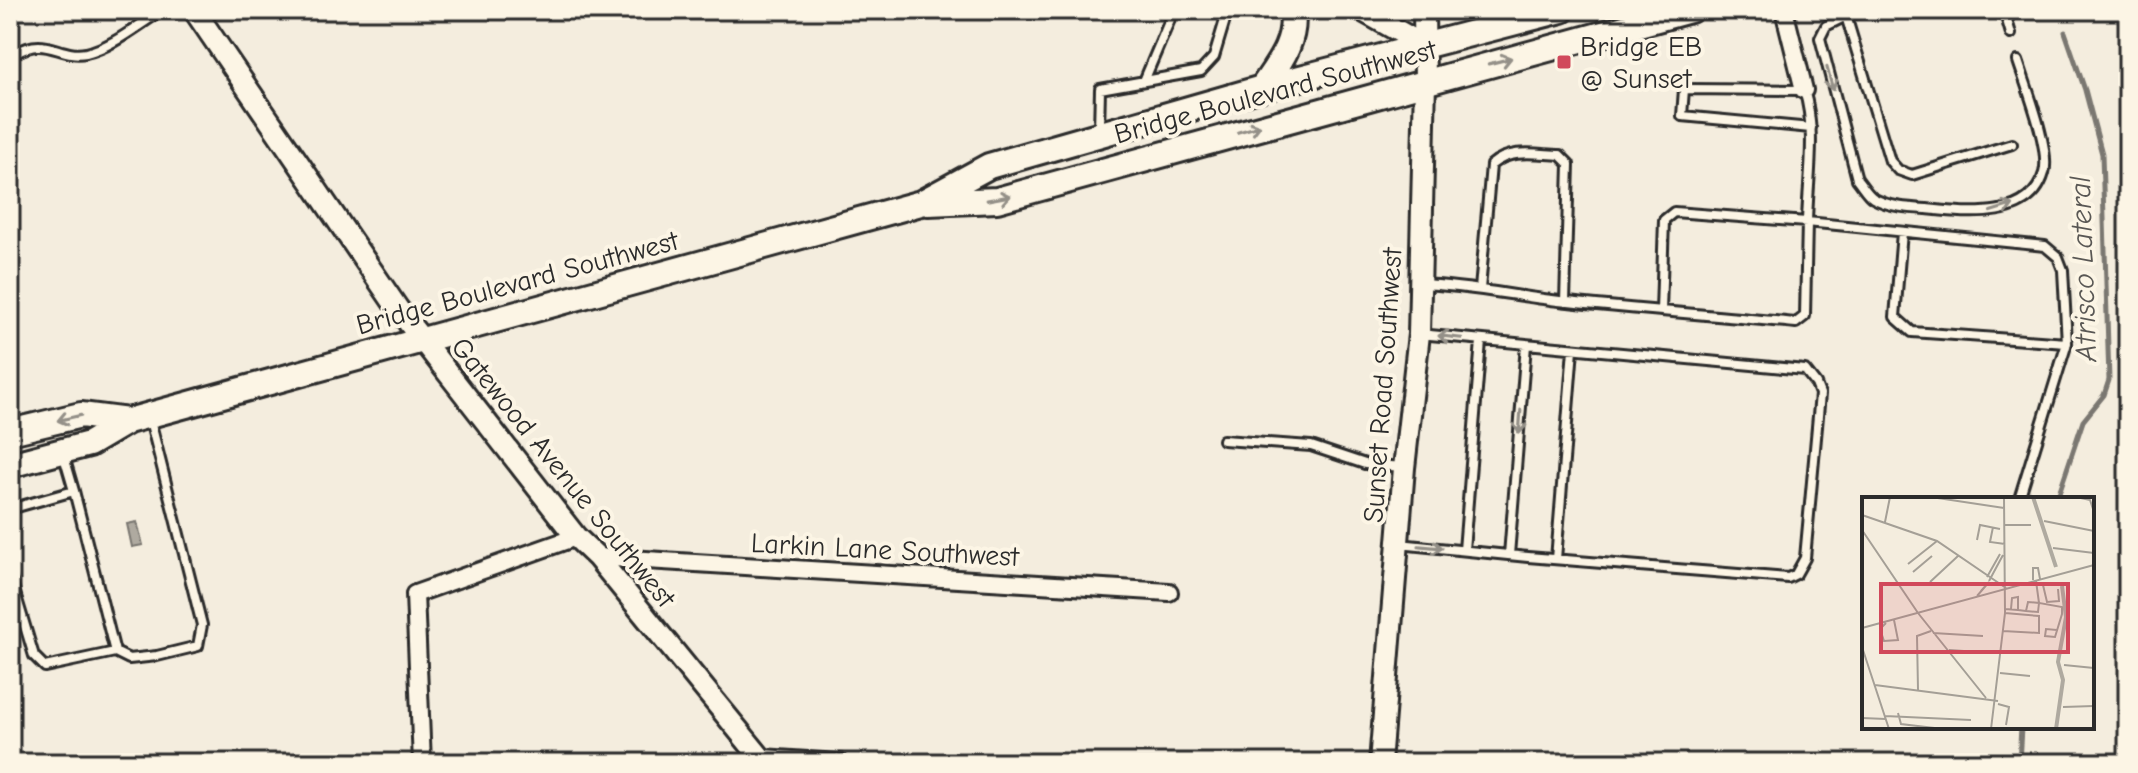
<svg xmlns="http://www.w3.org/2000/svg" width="2138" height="773" viewBox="0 0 2138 773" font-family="'Comic Neue',sans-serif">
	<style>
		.water { fill: #afaaa0; stroke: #7a7771; stroke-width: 2 }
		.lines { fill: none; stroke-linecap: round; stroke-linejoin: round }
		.stream { stroke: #7a7771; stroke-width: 5 }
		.service-casing { stroke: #2b2b2b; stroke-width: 14 }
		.minor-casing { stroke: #2b2b2b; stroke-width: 22 }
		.tertiary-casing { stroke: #2b2b2b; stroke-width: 26 }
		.secondary-casing { stroke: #2b2b2b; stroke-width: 30 }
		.service { stroke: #fcf5e5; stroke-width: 8 }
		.minor { stroke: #fcf5e5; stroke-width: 16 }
		.tertiary { stroke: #fcf5e5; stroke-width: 20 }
		.secondary { stroke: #fcf5e5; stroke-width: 24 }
		.oneway { stroke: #949088 }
		.poi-dot { fill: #d1495b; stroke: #fcf5e5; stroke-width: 3 }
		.labels { text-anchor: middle; stroke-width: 8; stroke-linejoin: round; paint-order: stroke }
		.poi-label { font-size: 28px; fill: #2b2b2b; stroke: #fcf5e5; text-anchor: start }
		.street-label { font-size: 28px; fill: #2b2b2b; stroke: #fcf5e5 }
		.water-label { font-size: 30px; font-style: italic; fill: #595754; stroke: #fcf5e5 }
		.inset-river { fill: none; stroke: #afaaa0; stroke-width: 4 }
		.inset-road { fill: none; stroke: #a49f96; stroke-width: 2 }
		.view { fill: #d1495b; fill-opacity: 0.15; stroke: #d1495b; stroke-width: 4 }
		.inset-edge { fill: none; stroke: #2b2b2b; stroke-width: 4 }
	</style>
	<rect width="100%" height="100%" fill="#f4edde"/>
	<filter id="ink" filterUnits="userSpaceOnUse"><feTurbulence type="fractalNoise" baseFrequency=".0125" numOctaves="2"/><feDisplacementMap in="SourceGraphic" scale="16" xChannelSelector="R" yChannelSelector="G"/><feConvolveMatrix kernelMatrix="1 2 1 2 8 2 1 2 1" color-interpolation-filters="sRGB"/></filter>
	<g filter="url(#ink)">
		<path class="water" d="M137,522L143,545L132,547L127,524Z"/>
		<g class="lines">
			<path class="stream" d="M2057,499L2083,421L2104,395L2109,380L2102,154L2085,90L2065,32
				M2019,763L2021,727"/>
			<g class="service-casing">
				<path id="service" d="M1845,10L1846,16L1868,10
					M2004,10L2011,34
					M14,54C47,34 58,58 86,53C113,47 139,24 163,10
					M1144,81L1174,10
					M1811,128L1682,116L1684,89L1804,90C1817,131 1808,179 1807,222L2045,246L2058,257L2063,270L2067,343L2019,499
					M1099,130L1100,89L1201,71L1214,57L1228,10
					M2012,144L1912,175L1898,170L1890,161L1846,16L1826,26L1820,38L1857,179C1862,185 1867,194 1873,198C1889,207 1909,208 1927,209C1965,213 2030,222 2044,173C2051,150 2026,86 2018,61
					M1902,232L1895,317L1912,332L2067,343
					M1421,284C1471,286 1519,297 1568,302C1644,310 1720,316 1796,323L1805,316L1807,222L1674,212L1664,220L1661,311
					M1480,289L1491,165C1511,148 1535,154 1560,155L1569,164L1565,302
					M1223,440L1311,446L1365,464L1403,467
					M74,491L115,652
					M10,509L74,491L63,453
					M1399,544L1528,557L1788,578L1796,574L1805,558L1820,394L1816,384L1805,370L1419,334
					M1464,550L1481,341
					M1509,555L1526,345
					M1556,559L1573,349
					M10,576L34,656L45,667L115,652L129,659L157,656L198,646L202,625L149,416"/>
			</g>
			<g class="minor-casing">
				<path id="minor" d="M1784,10L1804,90
					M597,557L1169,592
					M762,758L839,763
					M422,763L415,594L576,537"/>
			</g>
			<g class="tertiary-casing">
				<path id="tertiary" d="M194,10L398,309L576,537L597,557L765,763
					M1361,10L1425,46
					M1380,763L1404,468L1419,334L1425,81L1424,10"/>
			</g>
			<g class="secondary-casing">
				<path id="secondary" d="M1262,88C1279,63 1297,41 1292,10
					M928,203L997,200L1690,10
					M10,432L81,415L128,421
					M10,465L89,444L128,421L921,203L989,166L1262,88L1562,10"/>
			</g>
			<use href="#service" class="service"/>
			<use href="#minor" class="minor"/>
			<use href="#tertiary" class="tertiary"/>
			<use href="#secondary" class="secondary"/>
		</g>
		<defs><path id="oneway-shaft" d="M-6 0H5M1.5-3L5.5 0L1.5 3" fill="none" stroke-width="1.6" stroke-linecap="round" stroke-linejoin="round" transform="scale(2)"/></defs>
		<g class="oneway">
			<use href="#oneway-shaft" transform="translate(1500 61) rotate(-14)"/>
			<use href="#oneway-shaft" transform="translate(1830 79) rotate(75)"/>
			<use href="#oneway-shaft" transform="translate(1249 129) rotate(-16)"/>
			<use href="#oneway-shaft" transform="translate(999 198) rotate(-10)"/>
			<use href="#oneway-shaft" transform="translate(2002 208) rotate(-17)"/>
			<use href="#oneway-shaft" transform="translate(1450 337) rotate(-174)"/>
			<use href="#oneway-shaft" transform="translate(69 418) rotate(167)"/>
			<use href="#oneway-shaft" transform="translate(1520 422) rotate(94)"/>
			<use href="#oneway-shaft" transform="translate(1431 547) rotate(5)"/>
		</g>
	</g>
	<rect class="poi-dot" x="1556" y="54" width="16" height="16" rx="4"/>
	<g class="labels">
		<g class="poi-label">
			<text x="1580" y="56">Bridge EB<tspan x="1580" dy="32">@ Sunset</tspan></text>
		</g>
		<g class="street-label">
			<text transform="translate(1275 91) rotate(-15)" y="10">Bridge Boulevard Southwest</text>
			<text transform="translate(517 282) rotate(-15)" y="10">Bridge Boulevard Southwest</text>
			<text transform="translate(1382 385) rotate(-86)" y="10">Sunset Road Southwest</text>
			<text transform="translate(564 472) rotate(51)" y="10">Gatewood Avenue Southwest</text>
			<text transform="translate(885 549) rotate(3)" y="10">Larkin Lane Southwest</text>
		</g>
		<g class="water-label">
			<text transform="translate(2083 269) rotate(-92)" y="10">Atrisco Lateral</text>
		</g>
	</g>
	<g transform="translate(1862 497)">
		<rect width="232" height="232" fill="#f4edde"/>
		<path class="inset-river" d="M171,0L194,70M194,232L201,183L196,165L204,120L200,89"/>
		<path class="inset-road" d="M69,0L142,11M214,0L228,3L232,15M0,18L75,44L144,91M182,24L232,34M23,25L28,0M142,28H169M131,30L128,45L143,47M0,33L56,116L124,201M115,43L118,28L138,32M191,51L232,56M46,67L75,44M51,75L70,59M125,80L138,57M171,83V71H176L178,82M127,84L141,58M174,84L177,106L200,110V117L193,140L183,139L184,132L195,133M68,85L96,59M181,88L185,105L197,104L196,92M115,99L127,85L119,94M143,112L156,113L164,114L176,115L177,106L166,105L164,114M149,112L150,101L156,100V113M24,126L18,132L22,144L36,143L32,123M0,131L232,68M141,134L177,136V119L143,116M71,136L121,139M0,150L27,232M87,153L117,155M202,168L232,171M138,176L168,179M13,188L136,204M56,193L55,139L69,134M136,207L147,210L144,228M201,210L232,209M36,216L39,227L81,232M23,219L109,223M0,221L24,222M129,232L143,116L142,0"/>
		<path class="view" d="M19,87H206V155H19Z"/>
		<rect width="232" height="232" class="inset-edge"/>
	</g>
	<rect width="2138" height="773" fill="none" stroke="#fcf5e5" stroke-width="40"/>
	<rect x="20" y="20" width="2098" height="733" fill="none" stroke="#2b2b2b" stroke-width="3" filter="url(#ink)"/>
</svg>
